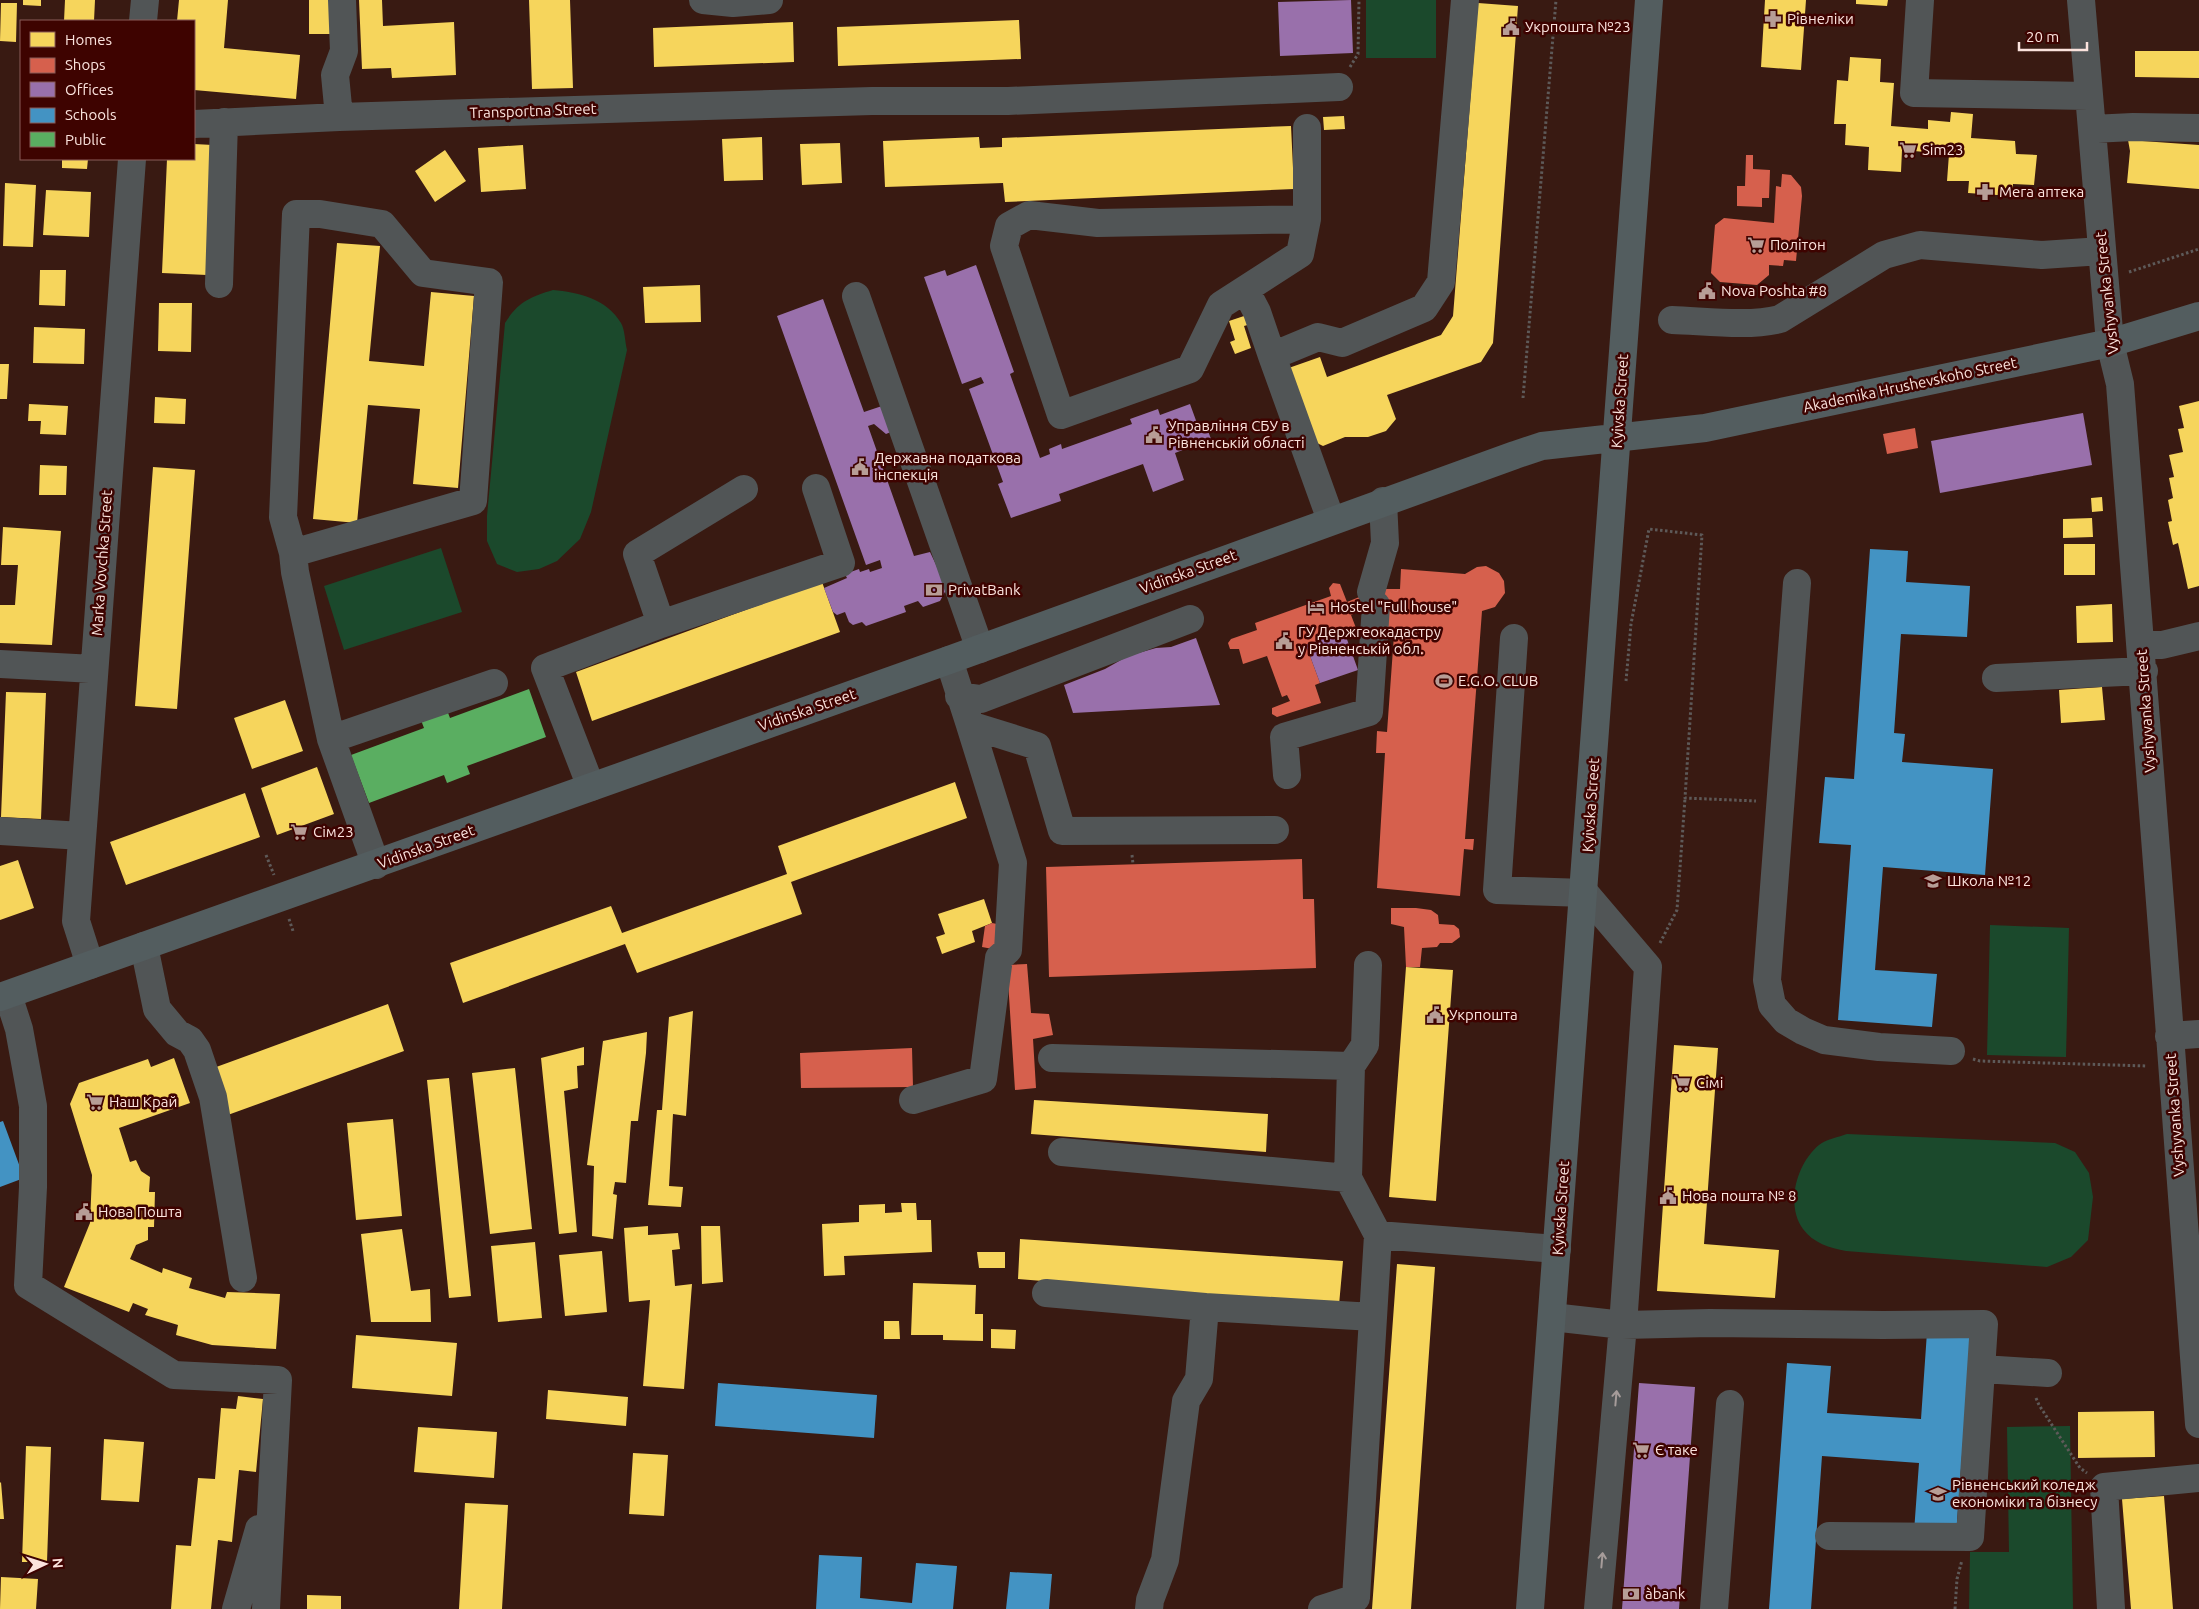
<svg xmlns="http://www.w3.org/2000/svg" width="2199" height="1609" viewBox="0 0 2199 1609" font-family="Ubuntu,sans-serif">
	<style>
		.green { fill: #1b492c }
		.homes { fill: #f6d55c }
		.shops { fill: #d6604d }
		.offices { fill: #9970ab }
		.schools { fill: #4393c3 }
		.public { fill: #5aae61 }
		.lines { fill: none; stroke-linecap: round; stroke-linejoin: round }
		.path { stroke: #5e5a59; stroke-width: 3; stroke-dasharray: 2.5 2.5; stroke-linecap: butt }
		.minor { stroke: #515556; stroke-width: 28 }
		.major { stroke: #535d5f; stroke-width: 28 }
		.oneway { stroke: #a69c9a }
		.labels { text-anchor: middle; stroke-width: 5; stroke-linejoin: round; paint-order: stroke }
		.poi-label { font-size: 15px; fill: #fbe3dd; stroke: #3e0300; text-anchor: start }
		.street-label { font-size: 15px; fill: #fbe3dd; stroke: #3e0300 }
	</style>
	<rect width="100%" height="100%" fill="#391a12"/>
	<path class="green" d="M1366,0H1436V58H1366Z
		M553,290C578,292 607,299 621,323C625,330 625,342 627,350L591,512L580,539L557,561L539,569L517,572L497,564L487,541V516L505,323C518,302 530,297 553,290Z
		M441,548L462,612L344,650L324,586Z
		M1990,925L2069,928L2066,1057L1987,1055Z
		M1847,1134L2055,1143L2075,1152L2089,1173L2093,1197L2088,1240L2071,1257L2047,1267L1846,1251C1830,1248 1813,1243 1803,1229C1785,1204 1797,1163 1819,1145C1826,1139 1839,1137 1847,1134Z
		M2070,1426L2073,1609H1969L1970,1552H2009L2007,1427Z"/>
	<path class="homes" d="M23,0H41V6L23,5Z
		M65,0H95L94,21H64Z
		M179,0H228L224,48L300,55L296,99L194,90V21H177Z
		M309,0H331V34H309Z
		M359,0H382L383,26L454,22L456,75L392,78L391,68L362,69Z
		M529,0H570L573,88L532,89Z
		M1765,0H1806L1801,70L1761,67Z
		M1856,0H1888L1887,6L1856,4Z
		M1,3H17L16,42L0,41Z
		M1478,3L1518,6L1493,343L1481,362L1387,395L1396,419L1386,431L1368,437H1345L1323,446L1315,442L1283,370L1320,357L1327,377L1441,335L1453,316Z
		M1019,20L1021,59L838,66L837,27Z
		M793,22L794,62L654,67L653,28Z
		M2135,51H2199V78L2135,77Z
		M1850,57L1881,59L1880,82L1894,83L1891,126L1928,129V120L1950,122L1951,112L1973,114L1971,138L2015,141L2016,154L2037,155L2034,185L2013,184L2012,196L1968,193L1969,181H1947L1949,154L1902,150L1901,172L1868,170L1869,147L1845,145L1846,124H1834L1837,80L1848,81Z
		M1344,116L1345,129L1324,130L1323,117Z
		M1291,126L1294,189L1005,202L1003,183L885,187L883,141L979,137L980,148L1002,147V138Z
		M762,137L763,180L724,181L722,139Z
		M2128,140L2199,145V189L2127,183L2130,151Z
		M840,143L842,183L802,185L800,144Z
		M194,144L213,145L207,275L162,273L167,159H194Z
		M523,145L526,189L481,192L478,148Z
		M445,150L466,181L435,202L415,171Z
		M62,159H88L87,169L62,168Z
		M5,183L36,185L33,247L3,246Z
		M46,190L91,192L89,237L43,235Z
		M337,243L380,246L369,361L424,366L431,292L474,296L458,488L413,484L420,409L368,405L357,523L313,519Z
		M40,270H66L65,306L39,305Z
		M700,285L701,322L645,323L643,287Z
		M159,303H192L191,352L158,351Z
		M1247,315L1251,324L1244,326L1251,348L1235,354L1230,342L1235,340L1229,321Z
		M34,327L85,329L84,364L33,363Z
		M0,364H9L7,399H0Z
		M155,397L186,399L185,424L154,423Z
		M2199,401V586L2188,589L2178,543L2173,545L2168,522L2172,521L2168,500L2173,498L2169,478L2174,477L2169,455L2183,452L2178,429L2184,428L2179,406Z
		M29,404L68,406L66,435L40,434L41,421H28Z
		M40,465L67,466L66,495H39Z
		M153,467L195,470L177,709L135,706Z
		M2102,497L2103,511L2092,512L2091,498Z
		M2092,518L2093,537L2063,538V519Z
		M3,527L61,531L52,645L0,643V605H15L18,565H1Z
		M2064,544H2095V575H2064Z
		M822,582L840,632L592,721L576,672Z
		M2112,604L2113,642L2077,643L2076,606Z
		M2102,687L2105,720L2061,723L2059,690Z
		M6,692L46,693L41,819L1,817Z
		M285,700L303,751L252,769L234,718Z
		M317,767L334,814L277,835L261,788Z
		M955,782L967,818L791,882L802,914L637,973L625,944L463,1003L450,963L611,906L622,933L787,874L778,846Z
		M245,793L260,837L126,885L110,842Z
		M18,860L34,908L0,920V866Z
		M984,899L992,923L972,931L975,942L942,954L936,937L945,934L938,914Z
		M1406,967L1453,970L1436,1201L1389,1197Z
		M388,1004L404,1051L225,1116L208,1070Z
		M693,1011L686,1116L673,1114L669,1186L683,1187L681,1207L648,1205L657,1110H662L669,1017Z
		M647,1032L646,1053L638,1121H631L626,1183L615,1182L613,1194L617,1195L613,1239L592,1236L594,1166L587,1165L603,1041Z
		M1674,1045L1718,1048L1704,1244L1779,1250L1775,1298L1657,1291Z
		M584,1047V1065L577,1066L578,1088L564,1091L577,1232L559,1234L541,1058Z
		M174,1058L190,1103L119,1128L130,1162L136,1160L141,1171L150,1177L149,1192H155L154,1227H148V1240L136,1245L130,1259L162,1273L163,1268L192,1278L189,1288L225,1298L227,1292L280,1294L276,1349L212,1345L176,1335L178,1325L145,1315L148,1309L133,1303L129,1312L64,1287L90,1223L92,1175L70,1104L79,1083L148,1059L151,1067Z
		M515,1068L532,1229L490,1234L472,1073Z
		M449,1078L471,1296L449,1298L427,1080Z
		M1034,1100L1268,1114L1266,1152L1031,1134Z
		M393,1119L402,1216L356,1220L347,1123Z
		M901,1203H916L917,1220H931L932,1252L844,1256L845,1275L824,1276L822,1224L859,1222V1205L885,1204V1213L902,1212Z
		M648,1226V1235L678,1233L680,1249L672,1250L675,1286L692,1284L684,1389L643,1386L650,1300L629,1302L624,1228Z
		M701,1226H720L723,1282L702,1284Z
		M402,1229L411,1291L430,1289L431,1322H371L361,1234Z
		M1020,1239L1343,1261L1339,1305L1018,1279Z
		M535,1242L542,1318L498,1322L491,1246Z
		M602,1251L607,1312L565,1316L559,1255Z
		M977,1252H1005V1268H979Z
		M1397,1264L1435,1267L1411,1609H1372Z
		M913,1283L976,1285L975,1314H983V1341L943,1340V1335H911Z
		M884,1321H899L900,1339H884Z
		M991,1329L1016,1330L1015,1349L991,1348Z
		M356,1335L457,1343L452,1396L352,1388Z
		M548,1390L628,1397L626,1426L546,1419Z
		M238,1396L263,1399L256,1472L239,1470L232,1542L218,1540L211,1609H171L176,1545L191,1546L198,1478L215,1479L221,1408L236,1409Z
		M2154,1411L2155,1457L2078,1458V1412Z
		M418,1427L497,1432L494,1478L414,1472Z
		M104,1439L144,1442L139,1502L101,1500Z
		M26,1446L51,1447L47,1562H22Z
		M633,1453L668,1455L664,1516L629,1514Z
		M1,1482L4,1519H0V1483Z
		M2164,1496L2173,1609H2131L2122,1499Z
		M465,1503L508,1505L502,1609H459Z
		M1,1577L38,1579L36,1609H0Z
		M307,1595L341,1596V1609H307Z"/>
	<path class="shops" d="M1746,155H1753V169L1770,170L1769,198H1762V207L1737,206V186H1745Z
		M1782,174L1791,175L1801,187L1802,196L1796,261L1784,260L1783,266L1769,265V275L1757,285L1720,282L1711,273L1715,225L1724,218L1774,223L1776,186L1781,187Z
		M1915,428L1918,448L1887,454L1883,434Z
		M1486,566L1499,573L1504,581L1505,593L1495,607L1482,611L1465,839H1474L1473,850L1464,849L1460,896L1377,888L1385,753H1376L1377,731L1387,732L1394,635H1385L1387,611L1398,612L1399,602H1383L1351,615L1356,628L1306,645L1320,683L1315,685L1321,703L1277,717L1272,714V708L1290,701L1287,695L1282,697L1267,656L1243,664L1239,649H1230L1228,643L1231,639L1257,630L1255,623L1331,596L1329,588L1333,583L1340,584L1347,602L1379,589H1400L1401,569L1465,574L1477,567Z
		M1302,859L1303,899H1314L1316,968L1049,977L1046,867Z
		M1391,908H1416L1431,910L1438,915L1439,924L1454,925L1459,929L1460,937L1452,943H1440L1437,947L1422,948L1420,967H1406L1404,927L1391,924Z
		M992,923L1002,925L998,950L982,947L985,926Z
		M1027,964L1031,1013L1049,1014L1053,1035L1033,1039L1036,1088L1015,1090L1007,965Z
		M912,1048L913,1087L801,1088L800,1053Z"/>
	<path class="offices" d="M1351,0L1353,53L1280,56L1278,2Z
		M976,265L1014,372L1010,374L1040,458L1050,454L1049,449L1061,444L1062,449L1132,424L1130,419L1158,409L1160,415L1190,404L1198,426L1205,423L1211,439L1175,453L1184,480L1153,492L1143,464L1059,494L1061,501L1011,518L998,484L1003,482L969,389L984,383L981,377L962,384L924,277L945,270L947,276Z
		M823,299L864,412L888,404L898,429L886,434L874,424L868,426L914,556L930,552L947,588L940,601L923,607L918,601L904,606L906,612L866,626L862,622L853,625L849,622L845,612L837,615L833,612L824,588L847,578L845,574L859,569L860,572L869,569L870,572L882,568L880,560L866,565L777,316Z
		M2083,413L2092,465L1940,493L1931,441Z
		M1344,631L1358,670L1320,683L1306,645Z
		M1196,638L1220,705L1073,713L1064,685L1105,669L1128,656L1156,648L1171,647Z
		M1639,1383L1695,1387L1679,1609H1622Z"/>
	<path class="schools" d="M1870,549L1908,551L1906,582L1970,586L1967,637L1901,634L1894,733L1905,734L1902,762L1993,769L1985,875L1883,867L1875,970L1937,974L1932,1027L1838,1020L1851,845L1819,843L1825,777L1854,779Z
		M3,1121L24,1178L0,1187V1122Z
		M1927,1332L1971,1335L1956,1535L1914,1532L1919,1463L1822,1456L1811,1609H1769L1787,1363L1831,1366L1827,1413L1921,1419Z
		M718,1383L877,1395L874,1438L715,1426Z
		M819,1555L862,1557L860,1598L912,1603L916,1563L957,1566L953,1609H816Z
		M1010,1572L1052,1574L1049,1609H1006Z"/>
	<path class="public" d="M529,689L546,737L467,766L470,774L447,783L444,775L369,803L351,755L424,728L419,715L445,705L450,718Z"/>
	<g class="lines">
		<path class="path" d="M1350,67L1358,54L1359,0
			M2129,272L2199,249
			M1523,398L1556,0
			M1626,681L1631,624L1649,529L1702,535L1685,798L1756,801
			M266,855L274,875
			M1132,855L1133,864
			M289,919L293,931
			M1660,943L1677,910L1685,798
			M1973,1059L1980,1061L2147,1066
			M2036,1398L2039,1405L2080,1468L2087,1473
			M1955,1609L1957,1579L1962,1560"/>
		<path class="minor" d="M703,0L733,3L769,0
			M1920,0L1914,93L2088,96
			M2081,0L2110,343L2120,384C2149,731 2172,1077 2199,1424
			M143,21L145,0
			M339,117L335,75L344,51L342,0
			M194,124L339,117L872,101H1008L1339,87
			M1307,128V219L1300,254L1221,305L1190,369L1061,415L1004,246L1009,226L1029,215L1098,223L1307,219
			M2092,129L2133,127L2199,128
			M219,284L224,122
			M1246,291L1257,312L1272,356
			M856,296L980,649
			M1672,320C1705,321 1748,327 1780,319L1884,255L1920,245L2042,255L2102,251
			M1331,520L1272,356L1318,337L1342,343L1424,308L1441,282L1465,0
			M293,553L283,517L296,214H320L382,224L423,273L489,282L473,501L293,553L295,572L331,739L376,865
			M1797,583L1767,980L1772,1005L1786,1021L1803,1031L1824,1040L1879,1047L1951,1051
			M1371,592L1385,543L1383,501
			M661,624L841,563L816,488
			M1514,638L1497,890L1585,893L1648,967L1623,1325L1598,1609
			M2142,645H2162L2199,636
			M949,660L970,725L1037,746L1062,831L1275,830
			M0,664L94,669
			M1996,678L2144,671
			M959,696L981,699L1190,619
			M331,739L494,683
			M1287,775L1284,737L1369,712L1376,605
			M591,787L545,668L661,624L637,554L744,489
			M0,831L82,836
			M144,946L157,1009L177,1033L190,1040L197,1050L213,1097L243,1278
			M90,965L76,921L132,159
			M8,995L19,1029L33,1106V1187L28,1285L174,1375L278,1380L266,1609
			M2169,1036L2199,1034
			M1052,1058L1351,1066L1348,1178L1378,1235
			M1351,1066L1365,1045L1368,965
			M913,1100L983,1079L999,958L1008,950L1013,863L970,725
			M1062,1152L1348,1178
			M1046,1293L1205,1307
			M1552,1317L1623,1325L1710,1323L1883,1325L1984,1324L1970,1537L1829,1536
			M1982,1369L2048,1373
			M236,1609L259,1529
			M1149,1609L1150,1600L1165,1560L1186,1401L1199,1379L1205,1307L1373,1317
			M1322,1609L1356,1598L1378,1235L1557,1249
			M1714,1609L1730,1404
			M2111,1609L2104,1487L2199,1478"/>
		<path class="major" d="M0,997L949,660L1515,455L1542,446L1705,428L2110,343L2199,316
			M1530,1609L1649,0"/>
	</g>
	<defs><path id="oneway-shaft" d="M-6 0H5M1.5-3L5.5 0L1.5 3" fill="none" stroke-width="1.6" stroke-linecap="round" stroke-linejoin="round" transform="scale(1.25)"/></defs>
	<g class="oneway">
		<use href="#oneway-shaft" transform="translate(1616 1398) rotate(-85)"/>
		<use href="#oneway-shaft" transform="translate(1602 1560) rotate(-85)"/>
	</g>
	<defs>
		<g id="pharmacy-bare" transform="scale(1.35)"><path d="M-2-6h4v4h4v4h-4v4h-4v-4h-4v-4h4Z" fill="#b79d96" stroke="#3e0300" stroke-width="2.5" paint-order="stroke"/></g>
		<g id="civic-bare" transform="scale(1.35)"><path d="M-.6-6.5H3V-4.5H.6V-3L4-1V1h2V6H-6V1h2V-1L-.6-3ZM-1.2 2.5V6h2.4V2.5Z" fill="#b79d96" stroke="#3e0300" stroke-width="2.5" paint-order="stroke"/></g>
		<g id="supermarket-bare" transform="scale(1.35)"><path d="M-6-5.5h2.5l.6 2H6L4.5 2H-2.5L-4.4-4H-6ZM-1.5 3.2a1.3 1.3 0 1 0 .1 0ZM3 3.2a1.3 1.3 0 1 0 .1 0Z" fill="#b79d96" stroke="#3e0300" stroke-width="2.5" paint-order="stroke"/></g>
		<g id="bank-bare" transform="scale(1.35)"><path d="M-6-4H6V4H-6ZM0-2.3a2.3 2.3 0 1 0 0 4.6a2.3 2.3 0 1 0 0-4.6Z" fill="#b79d96" stroke="#3e0300" stroke-width="2.5" paint-order="stroke"/></g>
		<g id="hotel-bare" transform="scale(1.35)"><path d="M-6-4.5h1.5V1H6V5H4.5V3h-9V5H-6ZM-4 0a1.8 1.8 0 1 1 3.6 0ZM.5 0V-2.5h3Q6-2.5 6 0Z" fill="#b79d96" stroke="#3e0300" stroke-width="2.5" paint-order="stroke"/></g>
		<g id="stadium-bare" transform="scale(1.35)"><path d="M0-5a6.5 5 0 1 0 0 10a6.5 5 0 1 0 0-10ZM-3.5-1.8h7v3.6h-7Z" fill="#b79d96" stroke="#3e0300" stroke-width="2.5" paint-order="stroke"/></g>
		<g id="school-bare" transform="scale(1.35)"><path d="M0-5L7-2L0 1L-7-2ZM-4 1L0 2.5L4 1V4Q0 6-4 4Z" fill="#b79d96" stroke="#3e0300" stroke-width="2.5" paint-order="stroke"/></g>
		<g id="university-bare" transform="scale(1.35)"><path d="M0-5L7-2L0 1L-7-2ZM-4 1L0 2.5L4 1V4Q0 6-4 4Z" fill="#b79d96" stroke="#3e0300" stroke-width="2.5" paint-order="stroke"/></g>
	</defs>
	<g fill-rule="evenodd">
		<use href="#pharmacy-bare" x="1773" y="19"/>
		<use href="#civic-bare" x="1511" y="27"/>
		<use href="#supermarket-bare" x="1908" y="150"/>
		<use href="#pharmacy-bare" x="1985" y="192"/>
		<use href="#supermarket-bare" x="1756" y="245"/>
		<use href="#civic-bare" x="1707" y="291"/>
		<use href="#civic-bare" x="1154" y="435"/>
		<use href="#civic-bare" x="860" y="467"/>
		<use href="#bank-bare" x="934" y="590"/>
		<use href="#hotel-bare" x="1316" y="607"/>
		<use href="#civic-bare" x="1284" y="641"/>
		<use href="#stadium-bare" x="1444" y="681"/>
		<use href="#supermarket-bare" x="299" y="832"/>
		<use href="#school-bare" x="1933" y="881"/>
		<use href="#civic-bare" x="1435" y="1015"/>
		<use href="#supermarket-bare" x="1682" y="1083"/>
		<use href="#supermarket-bare" x="95" y="1102"/>
		<use href="#civic-bare" x="1668" y="1196"/>
		<use href="#civic-bare" x="84" y="1212"/>
		<use href="#supermarket-bare" x="1641" y="1450"/>
		<use href="#university-bare" x="1938" y="1494"/>
		<use href="#bank-bare" x="1631" y="1594"/>
	</g>
	<g class="labels">
		<g class="poi-label">
			<text x="1787" y="24">Рівнеліки</text>
			<text x="1525" y="32">Укрпошта №23</text>
			<text x="1922" y="155">Sim23</text>
			<text x="1999" y="197">Мега аптека</text>
			<text x="1770" y="250">Політон</text>
			<text x="1721" y="296">Nova Poshta #8</text>
			<text x="1168" y="431">Управління СБУ в<tspan x="1168" dy="17">Рівненській області</tspan></text>
			<text x="874" y="463">Державна податкова<tspan x="874" dy="17">інспекція</tspan></text>
			<text x="948" y="595">PrivatBank</text>
			<text x="1330" y="612">Hostel "Full house"</text>
			<text x="1298" y="637">ГУ Держгеокадастру<tspan x="1298" dy="17">у Рівненській обл.</tspan></text>
			<text x="1458" y="686">E.G.O. CLUB</text>
			<text x="313" y="837">Сім23</text>
			<text x="1947" y="886">Школа №12</text>
			<text x="1449" y="1020">Укрпошта</text>
			<text x="1696" y="1088">Сімі</text>
			<text x="109" y="1107">Наш Край</text>
			<text x="1682" y="1201">Нова пошта № 8</text>
			<text x="98" y="1217">Нова Пошта</text>
			<text x="1655" y="1455">Є таке</text>
			<text x="1952" y="1490">Рівненський коледж<tspan x="1952" dy="17">економіки та бізнесу</tspan></text>
			<text x="1645" y="1599">àbank</text>
		</g>
		<g class="street-label">
			<text transform="translate(533 111) rotate(-2)" y="5">Transportna Street</text>
			<text transform="translate(2107 293) rotate(-96)" y="5">Vyshyvanka Street</text>
			<text transform="translate(1910 385) rotate(-12)" y="5">Akademika Hrushevskoho Street</text>
			<text transform="translate(1620 401) rotate(-86)" y="5">Kyivska Street</text>
			<text transform="translate(102 563) rotate(-86)" y="5">Marka Vovchka Street</text>
			<text transform="translate(1188 572) rotate(-20)" y="5">Vidinska Street</text>
			<text transform="translate(807 710) rotate(-19)" y="5">Vidinska Street</text>
			<text transform="translate(2146 711) rotate(-94)" y="5">Vyshyvanka Street</text>
			<text transform="translate(1591 805) rotate(-86)" y="5">Kyivska Street</text>
			<text transform="translate(426 847) rotate(-20)" y="5">Vidinska Street</text>
			<text transform="translate(2175 1115) rotate(-94)" y="5">Vyshyvanka Street</text>
			<text transform="translate(1561 1208) rotate(-86)" y="5">Kyivska Street</text>
		</g>
	</g>
	<rect x="20" y="20" width="175" height="140" fill="#3e0300" stroke="#8a5d58"/>
	<rect x="30" y="32" width="25" height="15" fill="#f6d55c" stroke="#8a5d58"/>
	<text x="65" y="45" font-size="15" fill="#fbe3dd">Homes</text>
	<rect x="30" y="58" width="25" height="15" fill="#d6604d" stroke="#8a5d58"/>
	<text x="65" y="70" font-size="15" fill="#fbe3dd">Shops</text>
	<rect x="30" y="82" width="25" height="15" fill="#9970ab" stroke="#8a5d58"/>
	<text x="65" y="95" font-size="15" fill="#fbe3dd">Offices</text>
	<rect x="30" y="108" width="25" height="15" fill="#4393c3" stroke="#8a5d58"/>
	<text x="65" y="120" font-size="15" fill="#fbe3dd">Schools</text>
	<rect x="30" y="132" width="25" height="15" fill="#5aae61" stroke="#8a5d58"/>
	<text x="65" y="145" font-size="15" fill="#fbe3dd">Public</text>
	<g transform="translate(45 1564) rotate(86)" stroke="#3e0300" stroke-width="4" paint-order="stroke">
	<path d="M0-4L9 19L0 12L-9 19Z" fill="#fbe3dd"/>
	<text y="-8" font-size="14" font-weight="bold" text-anchor="middle" fill="#fbe3dd">N</text>
	</g>
	<path d="M2019 42v8h68v-8" fill="none" stroke="#fbe3dd" stroke-width="2.5"/>
	<text x="2026" y="42" font-size="15" fill="#fbe3dd" stroke="#3e0300" stroke-width="4" paint-order="stroke">20 m</text>
</svg>
